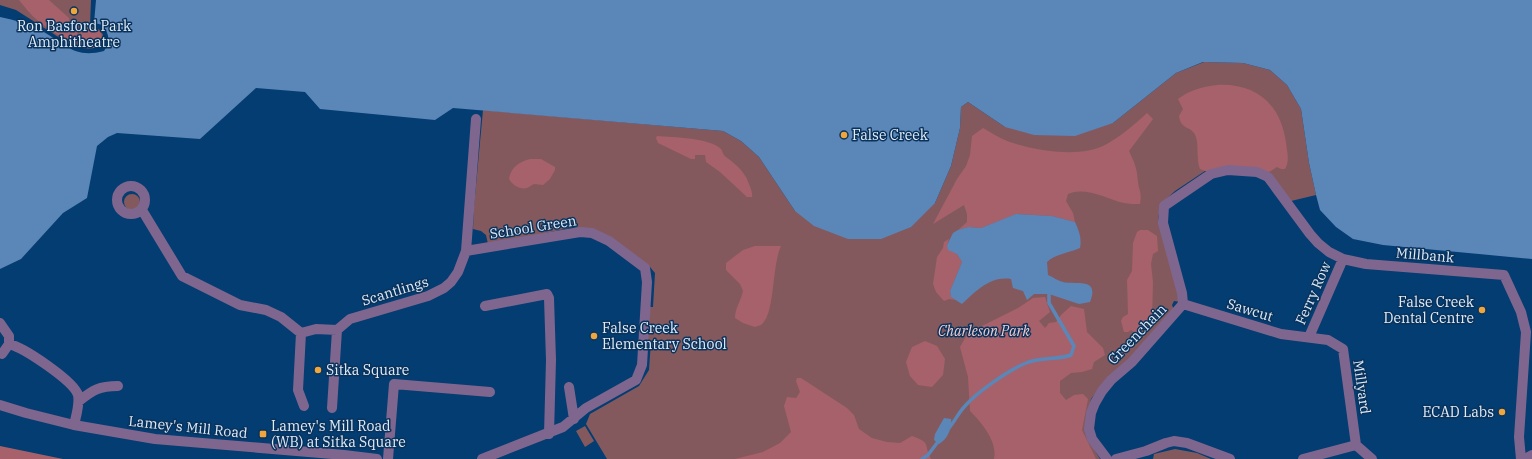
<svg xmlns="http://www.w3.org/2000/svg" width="1532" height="459" viewBox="0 0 1532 459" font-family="'IBM Plex Serif',serif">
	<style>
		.green { fill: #84595e }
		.forest { fill: #a7616a }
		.water { fill: #5b86b8 }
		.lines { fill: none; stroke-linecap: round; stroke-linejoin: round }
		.stream { stroke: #5b86b8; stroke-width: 3.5 }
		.minor { stroke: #7f668e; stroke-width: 10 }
		.poi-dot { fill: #efa73d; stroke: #0a335c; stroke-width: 1.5 }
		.labels { text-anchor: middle; stroke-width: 3; stroke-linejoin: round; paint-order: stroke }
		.poi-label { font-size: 14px; fill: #e1ecf9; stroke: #0a335c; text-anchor: start }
		.street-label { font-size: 14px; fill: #e1ecf9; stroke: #0a335c }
		.park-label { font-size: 14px; font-style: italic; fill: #f6cccf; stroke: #0a335c }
	</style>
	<rect width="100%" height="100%" fill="#033d72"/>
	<path class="green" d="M0,0H91L90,26L100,30L103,35L101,45C93,51 79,48 71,45L16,10L0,5Z
		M1204,62L1243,63L1270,70L1287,85L1301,109L1309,163L1316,195L1291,201L1269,172L1205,171L1175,191L1161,204L1158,218L1182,302L1174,301L1172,305L1174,310L1117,372L1109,376L1091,399L1085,427L1095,451L1100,459H607L586,424L590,414L639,386L649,370L651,341L648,340L649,307H653L655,273L650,267L604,235L586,229L573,227L510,241L488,244L486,235L481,231L473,229L474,207L483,110L723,131L741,141L759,157L795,211L935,203L951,166L960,128L961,107L968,102L1005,127L1113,123L1176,73Z
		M124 202a8 8 0 1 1 16 0a8 8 0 1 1-16 0Z
		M585,426L594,441L585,447L576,431Z
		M1175,449L1197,453L1211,459H1153L1154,454Z"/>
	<path class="forest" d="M19,0H49L69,18L70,25L79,35C86,29 93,24 101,33C102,38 102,44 97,47C82,54 47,28 36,19C30,14 24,6 19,0Z
		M1217,85C1256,83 1281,104 1286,143C1287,152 1290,161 1285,169H1281L1277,167L1269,172L1205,171L1200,169C1196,159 1199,147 1196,137C1192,125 1181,131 1179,116L1183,109L1178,99C1190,90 1201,87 1217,85Z
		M1147,113L1153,119L1129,151C1135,164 1137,168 1138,182C1139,191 1142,192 1140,204C1135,204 1129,204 1124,203C1107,199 1085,186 1068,194L1066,201L1073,213L1075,222L1052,216L1017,214L981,228L968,227L958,230L967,222V214L964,205L933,224L957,179L966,166L970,155L972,136L983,128C992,133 1002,140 1013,143C1038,151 1081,158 1105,145C1120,137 1134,125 1147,113Z
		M657,136C673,137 710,138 721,149C723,152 723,155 726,157C734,163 742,169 747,179C749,185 753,191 752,197H747L720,172L706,162L705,155H695V159H691L658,143L656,138Z
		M530,159H541L555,167V170L550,179L543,185L534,184C531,185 530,187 527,188C521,190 512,185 509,179C511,167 519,162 530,159Z
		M1140,230H1148L1157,236L1158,251L1153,254L1151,264L1153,282L1152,320L1148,331L1139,335L1131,330L1128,332H1124L1121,321L1123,317L1128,314L1127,280L1132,271L1133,243L1137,232Z
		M949,239L947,245L957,254L962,262L950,291L951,297L956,300L949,299L944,301L936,292L933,284L937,257L943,248L944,242Z
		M755,246H781C772,265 775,310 763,323C762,325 758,326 755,327L743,323L735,318C735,308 741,301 743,291L740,284L726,270V263L743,250Z
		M1045,297L1050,312L1039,321L1045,328L1049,323L1056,322L1061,315L1071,306L1084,309L1087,332L1103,348L1105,355L1094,362L1092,369L1082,372L1071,373L1060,381V393L1066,400L1074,395L1083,394L1088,399L1082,430L1096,459H994C998,442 982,423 970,411L968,377L960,347L968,333L1018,308L1033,298Z
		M925,341L937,346L945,359L943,375L932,387L918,385L910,376L906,362L912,347Z
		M797,378H801L847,408L854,415L859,429L872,438L887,442L900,443L912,436C932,443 923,444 931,459H735L763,452L780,443L791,432L784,406L787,397L796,398L800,392L796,381Z
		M0,446L63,459H0Z"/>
	<path class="water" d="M96,0H1532V259L1383,245L1353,239L1336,227L1320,210L1316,195L1309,163L1301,109L1287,85L1270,70L1243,63L1203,62L1176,73L1113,123L1075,136L1034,135L1005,127L968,102L961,107L960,128L951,166L935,203L911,227L881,239H848L814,226L795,211L759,157L741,141L723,131L453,108L435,120L320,109L305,92L256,88L200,139L117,133L108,137L97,146L87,198L63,213L21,259L0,269V17C15,20 29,24 42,31C66,44 74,59 104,51C111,41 109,35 103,25L94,23Z
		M1016,214L1052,216L1075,222C1079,231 1082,238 1080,248C1069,253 1055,254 1047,262L1048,275C1053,277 1058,281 1063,282C1076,285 1100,277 1090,302L1079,304L1049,294H1034L1027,300L1023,291L1013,288L1011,279C990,276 976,291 962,304L951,297L950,291L962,262L957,254L948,250L947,245L953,233L958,230L968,227L981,228Z
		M944,418L951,419C952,428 948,439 939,444L934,440L935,434Z"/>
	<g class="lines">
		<path class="stream" d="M949,428C955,421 959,412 965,406C977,392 1009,370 1026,363C1041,357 1057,360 1071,355L1074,346L1049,303V294
			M922,459L928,455L940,439"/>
		<path class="minor" d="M117 200a14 14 0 1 1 28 0a14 14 0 1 1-28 0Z
			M142,210L182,276L240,305L266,310L281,317L301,333
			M466,251L580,232L592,233L609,241L645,268L647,282L642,365L636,380L586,408L563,427L482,459
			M1183,304L1281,334L1328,340L1343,349L1356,445L1372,459
			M485,306L547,294L549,298L551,360L549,434
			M0,323L9,336V344L2,354
			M337,330L350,319L428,296L444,288L451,282L458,272L466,251L476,119
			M301,333L298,390L304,406
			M301,333L316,329L337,330
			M1309,337L1343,259
			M9,344C23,347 74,381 78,395C80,404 76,416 74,425
			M569,387L574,419
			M79,401C93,390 99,386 118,386
			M0,405L26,413L74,425L155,439L344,455L377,459
			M332,408L337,330
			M388,459L394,384L490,392
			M1107,459L1092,439L1089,429L1091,413L1095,403L1102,391L1111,380L1132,362L1183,304L1182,293L1163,223L1164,206L1211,174L1228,170L1257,172L1268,177L1310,234L1318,243L1329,252L1343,259L1366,264L1504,275L1521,312L1526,332L1519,437L1521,459
			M1116,459L1146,451L1166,443L1174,441L1187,443L1230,459
			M1303,459L1356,445
			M1525,459L1532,455"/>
	</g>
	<g class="poi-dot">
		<circle cx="74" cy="11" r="4"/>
		<circle cx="844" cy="135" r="4"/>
		<circle cx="1482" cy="310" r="4"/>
		<circle cx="594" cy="336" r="4"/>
		<circle cx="318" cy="370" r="4"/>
		<circle cx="1502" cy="412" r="4"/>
		<rect x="259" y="430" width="8" height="8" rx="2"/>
	</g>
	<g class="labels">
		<g class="poi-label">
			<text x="74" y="31" text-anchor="middle">Ron Basford Park<tspan x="74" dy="16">Amphitheatre</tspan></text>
			<text x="852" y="140">False Creek</text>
			<text x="1474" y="307" text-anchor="end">False Creek<tspan x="1474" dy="16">Dental Centre</tspan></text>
			<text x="602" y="333">False Creek<tspan x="602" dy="16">Elementary School</tspan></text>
			<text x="326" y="375">Sitka Square</text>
			<text x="1494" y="417" text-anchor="end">ECAD Labs</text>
			<text x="271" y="431">Lamey's Mill Road<tspan x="271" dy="16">(WB) at Sitka Square</tspan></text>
		</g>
		<g class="street-label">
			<text transform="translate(533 227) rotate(-9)" y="5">School Green</text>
			<text transform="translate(1425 255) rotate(5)" y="5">Millbank</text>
			<text transform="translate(395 291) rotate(-17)" y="5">Scantlings</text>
			<text transform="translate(1313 293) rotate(-66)" y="5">Ferry Row</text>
			<text transform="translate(1250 310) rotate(17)" y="5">Sawcut</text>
			<text transform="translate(1137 334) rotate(-46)" y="5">Greenchain</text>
			<text transform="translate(1362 387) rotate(82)" y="5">Millyard</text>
			<text transform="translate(188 427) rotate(6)" y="5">Lamey's Mill Road</text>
		</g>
		<g class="park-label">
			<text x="984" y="336">Charleson Park</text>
		</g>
	</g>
</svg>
